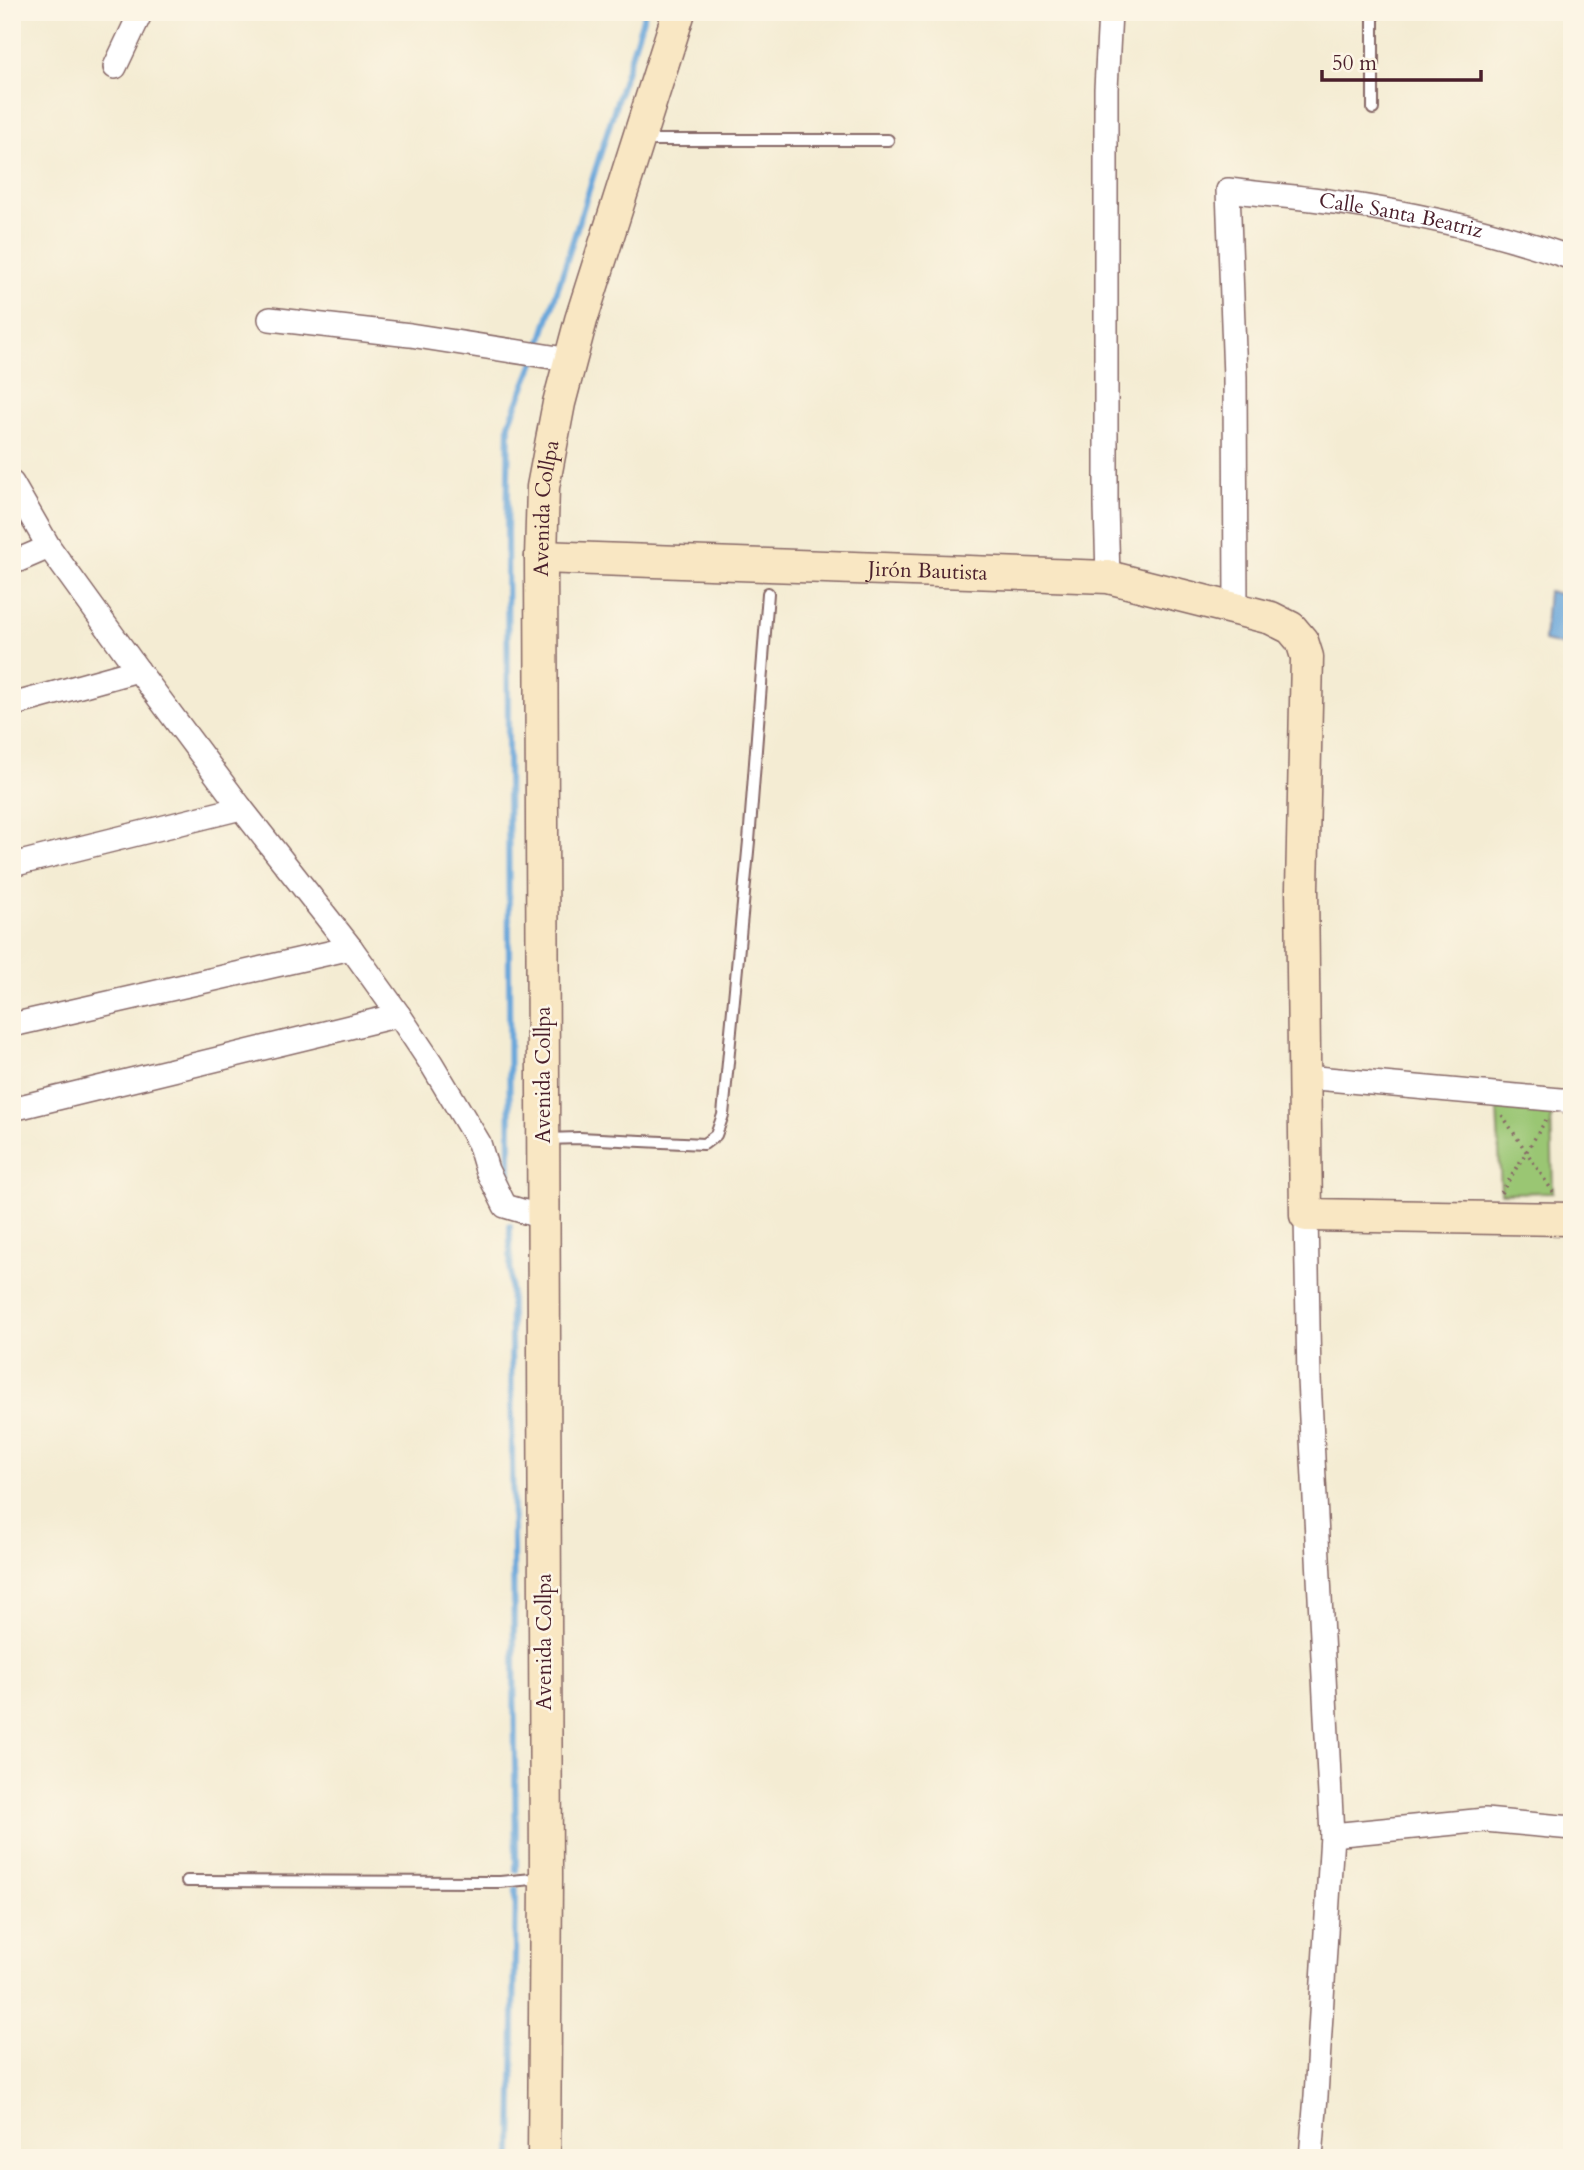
<svg xmlns="http://www.w3.org/2000/svg" width="1584" height="2170" viewBox="0 0 1584 2170" font-family="Cardo,serif">
	<style>
		.green { fill: #9ac673; stroke: #72724f; stroke-width: 2 }
		.water { fill: #68a6da; stroke: #596282; stroke-width: 2 }
		.lines { fill: none; stroke-linecap: round; stroke-linejoin: round }
		.stream { stroke: #68a6da; stroke-width: 6 }
		.lane-casing { stroke: #866766; stroke-width: 14 }
		.street-casing { stroke: #866766; stroke-width: 26 }
		.secondary-casing { stroke: #866766; stroke-width: 35 }
		.path { stroke: #866766; stroke-width: 3.5; stroke-dasharray: 2 5; stroke-linecap: butt }
		.lane { stroke: #fff; stroke-width: 10 }
		.street { stroke: #fff; stroke-width: 23 }
		.secondary { stroke: #f9e7c3; stroke-width: 32 }
		.labels { text-anchor: middle; stroke-width: 5; stroke-linejoin: round; paint-order: stroke }
		.street-label { font-size: 21px; fill: #4a1f2b; stroke: #fcf5e5 }
	</style>
	<rect width="100%" height="100%" fill="#fcf5e5"/>
	<filter id="ink" filterUnits="userSpaceOnUse"><feTurbulence type="fractalNoise" baseFrequency=".0143" numOctaves="2"/><feDisplacementMap in="SourceGraphic" scale="14" xChannelSelector="R" yChannelSelector="G"/><feConvolveMatrix kernelMatrix="1 2 1 2 8 2 1 2 1" color-interpolation-filters="sRGB"/></filter>
	<filter id="wash" filterUnits="userSpaceOnUse"><feTurbulence type="fractalNoise" baseFrequency=".00686" numOctaves="4" result="noise"/><feDisplacementMap in="SourceGraphic" scale="28" xChannelSelector="R" yChannelSelector="G"/><feGaussianBlur stdDeviation="1.57" result="paint"/><feColorMatrix in="noise" values="0 0 0 0 0 0 0 0 0 0 0 0 0 0 0 0 0 1.4 0 .05"/><feComposite in="paint" operator="in"/></filter>
	<g filter="url(#wash)">
		<rect width="100%" height="100%" fill="#f4ecd3"/>
		<path class="green" d="M1497,1108L1551,1112L1553,1192L1501,1193Z"/>
		<path class="water" d="M1548,591L1572,597V648L1544,641Z"/>
		<g class="lines">
			<path class="stream" d="M541,342L645,12
				M510,1190L507,530L509,424L535,360
				M510,1226L516,1870
				M512,2158L516,1889"/>
		</g>
	</g>
	<g filter="url(#ink)">
		<g class="lines">
			<g class="lane-casing">
				<path id="lane" d="M1373,12V109
					M642,140H888
					M546,1139L579,1138L704,1144L716,1135L723,1115L749,841L768,593
					M187,1881L500,1882L543,1878"/>
			</g>
			<g class="street-casing">
				<g id="street">
					<path d="M115,67L141,12"/>
					<path d="M270,319L410,335L571,360"/>
					<path d="M12,483L49,547L138,670L241,808L351,948L399,1015L431,1063L479,1143L487,1170L505,1206L542,1217"/>
					<path d="M12,563L49,547"/>
					<path d="M1108,577L1106,506V89L1110,12"/>
					<path id="s1" d="M1236,608L1235,377L1228,190C1266,195 1304,197 1341,203C1419,214 1497,232 1572,258"/>
					<path d="M12,705L138,670"/>
					<path d="M12,865L241,808"/>
					<path d="M12,1025L351,948"/>
					<path d="M1305,1077L1572,1101"/>
					<path d="M12,1109L399,1015"/>
					<path d="M1306,1215L1309,1379L1332,1835L1316,2096L1311,2158"/>
					<path d="M1332,1835L1485,1820L1572,1828"/>
				</g>
			</g>
			<g class="secondary-casing">
				<g id="secondary">
					<path id="s2" d="M541,557L1108,577L1271,618L1291,628L1302,641L1307,657L1302,889L1306,1215L1572,1219"/>
					<path id="s3" d="M544,2158L546,1878L541,557L543,487L559,403L581,320L679,12"/>
				</g>
			</g>
			<path class="path" d="M1502,1115L1553,1192
				M1501,1193L1546,1120"/>
			<use href="#lane" class="lane"/>
			<use href="#street" class="street"/>
			<use href="#secondary" class="secondary"/>
		</g>
	</g>
	<g class="labels">
		<g class="street-label">
			<text dy="7" stroke="none"><textPath href="#s1" startOffset="593">Calle Santa Beatriz</textPath></text>
			<text dy="7" stroke="none"><textPath href="#s3" startOffset="1650">Avenida Collpa</textPath></text>
			<text dy="7" stroke="none"><textPath href="#s2" startOffset="387">Jirón Bautista</textPath></text>
			<text transform="translate(543 1075) rotate(-90)" y="7">Avenida Collpa</text>
			<text transform="translate(544 1642) rotate(-90)" y="7">Avenida Collpa</text>
		</g>
	</g>
	<rect width="1584" height="2170" fill="none" stroke="#fcf5e5" stroke-width="42"/>
	<path d="M1322 70v10h159v-10" fill="none" stroke="#4a1f2b" stroke-width="3.5"/>
	<text x="1332" y="70" font-size="21" fill="#4a1f2b" stroke="#fcf5e5" stroke-width="5" paint-order="stroke">50 m</text>
</svg>
